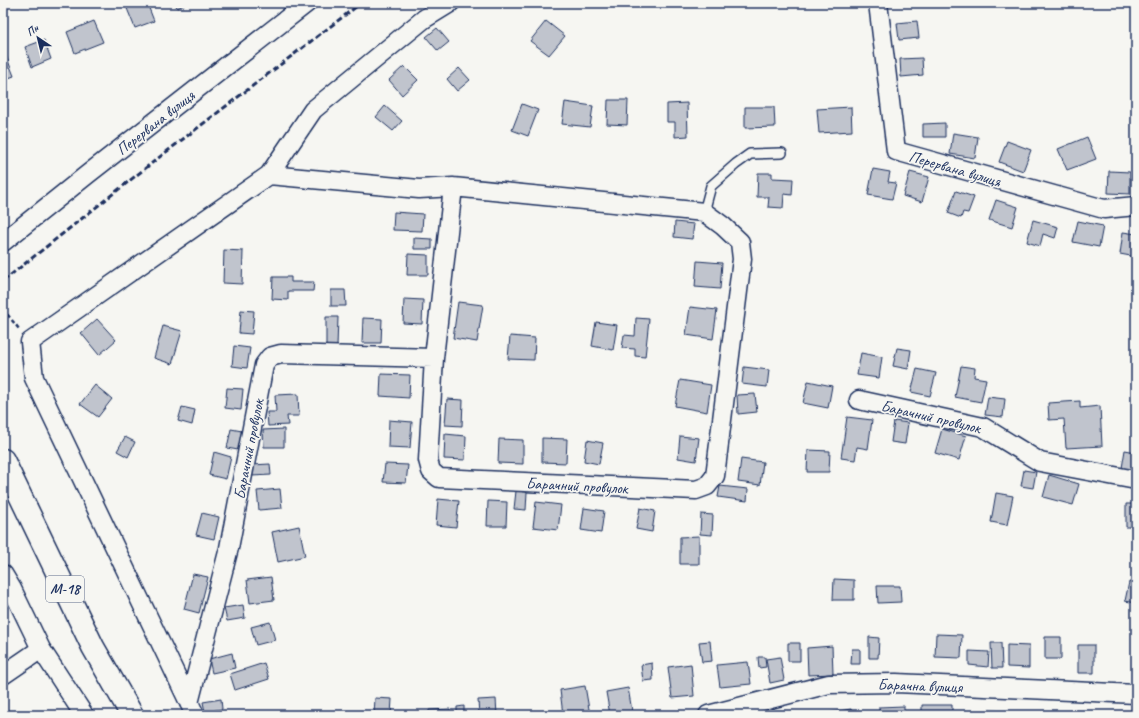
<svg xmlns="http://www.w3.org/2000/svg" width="1139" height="718" viewBox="0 0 1139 718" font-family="Caveat,sans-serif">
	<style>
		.building { fill: #c0c4cd; stroke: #1b2f5e }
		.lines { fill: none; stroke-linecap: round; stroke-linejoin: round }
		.lane-casing { stroke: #1b2f5e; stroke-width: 12 }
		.street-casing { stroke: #1b2f5e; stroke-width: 21 }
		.highway-casing { stroke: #1b2f5e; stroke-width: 25 }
		.path { stroke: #1b2f5e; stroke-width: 2.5; stroke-dasharray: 4 3; stroke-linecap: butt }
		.lane { stroke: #f6f6f2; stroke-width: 9 }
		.street { stroke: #f6f6f2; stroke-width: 18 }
		.highway { stroke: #f6f6f2; stroke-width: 22 }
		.rail { stroke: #1b2f5e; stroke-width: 3; stroke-dasharray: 6 3; stroke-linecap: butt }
		.labels { text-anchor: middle; stroke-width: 3.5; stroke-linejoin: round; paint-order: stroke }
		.shield { fill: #f6f6f2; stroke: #5d6b8a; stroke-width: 1 }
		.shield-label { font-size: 15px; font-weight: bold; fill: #1b2f5e }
		.street-label { font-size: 16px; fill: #1b2f5e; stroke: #f6f6f2 }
	</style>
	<rect width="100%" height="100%" fill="#f6f6f2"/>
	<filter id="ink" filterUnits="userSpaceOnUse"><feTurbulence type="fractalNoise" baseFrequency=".025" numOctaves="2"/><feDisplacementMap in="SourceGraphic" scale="8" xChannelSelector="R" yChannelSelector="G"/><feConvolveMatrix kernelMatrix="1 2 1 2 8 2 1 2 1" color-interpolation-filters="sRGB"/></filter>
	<g filter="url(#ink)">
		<path class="building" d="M134,3H147L154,21L135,28L126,6Z
			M175,3H189L177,8Z
			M94,21L103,42L75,53L67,32Z
			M546,21L565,36L549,55L530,41Z
			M917,21L919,38L899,40L897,23Z
			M437,28L449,42L438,51L426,37Z
			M44,40L51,59L32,67L25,47Z
			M5,53L14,76L3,80V54Z
			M922,58L923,75L901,77L900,59Z
			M404,66L418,80L402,95L389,80Z
			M459,68L470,80L457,91L447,79Z
			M608,100H628L627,125L607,124Z
			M565,102L593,106L590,127L562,124Z
			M687,103L688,136L675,137V122H667V104Z
			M522,104L538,110L528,136L512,130Z
			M385,106L402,121L393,131L376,117Z
			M745,107H774L775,127L745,128Z
			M851,107L852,131L819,133L817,109Z
			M945,123V137H923V124Z
			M953,133L978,137L975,158L950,154Z
			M1087,137L1096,159L1067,170L1058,149Z
			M1007,141L1031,150L1023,171L999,162Z
			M873,169L890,172L888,182L896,183L892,199L868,195Z
			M1109,171L1130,172V194L1108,193Z
			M910,172L929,177L922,202L903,196Z
			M758,173H772V178L793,179L792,195L784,194L783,208L768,207L769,197H757Z
			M956,191L974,197L968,213L963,212L961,218L948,213Z
			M996,200L1018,207L1012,227L989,220Z
			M394,212L423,214L422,231L393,230Z
			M1033,220L1058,227L1055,238L1043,234L1040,246L1027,242Z
			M1078,221L1103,226L1099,247L1073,242Z
			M675,222L694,224L692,239L674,237Z
			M1123,232L1136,234V257L1120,254Z
			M414,238L432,239V249H414Z
			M224,250L243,251L242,284L223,283Z
			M408,254L428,255V275H407Z
			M697,261L722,263L720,289L695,287Z
			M273,277H291V282H314L313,291H288V300L272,299Z
			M331,290H345L346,306H331Z
			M404,299L423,300L422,324L403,323Z
			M458,302L483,305L477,342L453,338Z
			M690,307L717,310L713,339L686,335Z
			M241,310L254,311L252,334L239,333Z
			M326,317H338L337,347H326Z
			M363,318L382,319L381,343H362Z
			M636,318L649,319L645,357L635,356V349L622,348L624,335L635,336Z
			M97,319L116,340L99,355L81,333Z
			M596,322L617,325L613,350L592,346Z
			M163,326L182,331L172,364L154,358Z
			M510,336L535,338L534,360L508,359Z
			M234,346L250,348L247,368L232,366Z
			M897,348L911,350L908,369L893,366Z
			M861,353L882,357L879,378L857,375Z
			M961,366L975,368L974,377L986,379L981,402L955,397Z
			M744,367L769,370L767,387L742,384Z
			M917,369L936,373L930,396L911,392Z
			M381,374L410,375L409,398L380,396Z
			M680,380L711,385L707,412L675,406Z
			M808,381L832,386L828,408L803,403Z
			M95,385L112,399L98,417L80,404Z
			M227,388L243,389L241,410L225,408Z
			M298,394L299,416H287L288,425L268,426L267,412H276L275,395Z
			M755,394L757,412L738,414L737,395Z
			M988,397L1005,399L1003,417L985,415Z
			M447,399L463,400L462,426L445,425Z
			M1080,401V408L1100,406L1102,446L1066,448L1064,419L1049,420L1048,403Z
			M182,407L195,410L192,425L178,421Z
			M847,417L872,420L868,449L857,447L855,460L841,458Z
			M389,420L412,422L410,448L388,447Z
			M894,421L908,423L905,444L891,442Z
			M231,429L242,431L238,450L227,448Z
			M284,429V447H264L263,430Z
			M942,429L966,436L959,460L935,453Z
			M445,434L466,436L465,460L444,459Z
			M680,436L699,438L696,461L678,458Z
			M125,437L135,442L128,457L117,451Z
			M542,438L567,439L566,463L542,462Z
			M499,439L523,440V464L498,463Z
			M587,440L603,443L599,464L584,461Z
			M808,450L830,451L829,472H807Z
			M1125,450L1136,452V471L1122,468Z
			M214,452L231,457L226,479L209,475Z
			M741,459L763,462L760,485L738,482Z
			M270,464L271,475L252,476V465Z
			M385,464L408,465L406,483L383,482Z
			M1024,470L1036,472L1033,488L1021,486Z
			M1049,475L1079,484L1073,505L1043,497Z
			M720,486L748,489L747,501L718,497Z
			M280,489L282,508L259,510L257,491Z
			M516,491L527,492L526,510L514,509Z
			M996,493L1013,496L1007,525L991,522Z
			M438,499L459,501L456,527L436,525Z
			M488,501L507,502L506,526H487Z
			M536,502L561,505L558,530L533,527Z
			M1126,504H1136V527H1126Z
			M584,508L604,511L601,533L581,530Z
			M640,508L655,511L652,532L636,529Z
			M202,513L219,517L214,539L196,535Z
			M701,514L713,515L712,535L700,534Z
			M299,526L305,556L278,562L272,532Z
			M699,536V564H680V537Z
			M193,574L208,577L199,613L184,609Z
			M271,577L274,600L250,603L247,580Z
			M834,579L854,580V600H833Z
			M1129,582L1136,583V603L1125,601Z
			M877,586H900L901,602L878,603Z
			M243,605L245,618L227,621L224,608Z
			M270,622L275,640L256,645L251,627Z
			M936,634L962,635L961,658L935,657Z
			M869,637L879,638L878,658H869Z
			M1045,637H1061V659H1045Z
			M710,641L712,661L702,662L699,642Z
			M788,643H800V661H788Z
			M991,643H1001L1002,668H992Z
			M1007,645L1029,646V668L1007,667Z
			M1078,645H1094V673H1078Z
			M832,646L833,674L808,675L807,648Z
			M852,649H860V664H851Z
			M969,651L989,652L988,667L969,665Z
			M232,653L235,668L212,673L209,659Z
			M758,657H765L766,667L759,668Z
			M780,657L784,680L770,683L766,659Z
			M748,662L751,684L720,687L717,665Z
			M264,663L269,679L235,690L230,674Z
			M652,663L653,680L643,681L641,665Z
			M691,664L694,696L672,698L668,667Z
			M585,686L590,715H563L560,690Z
			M628,688L632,711L610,715L606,692Z
			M375,698L392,699L391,715H374Z
			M221,699L222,709L205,712L203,702Z
			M496,699L497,715H479L478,700Z
			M922,705H952V715H922Z
			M464,706V715H457V707Z
			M904,706V715H879V707Z
			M450,709V715H429V710Z
			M851,709L852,715H828L827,713Z
			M987,710L1009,711V715H986Z
			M1060,711L1061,715H1034V714Z"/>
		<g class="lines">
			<g class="lane-casing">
				<path id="lane" d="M704,212L711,186L736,164L750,154L782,153"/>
			</g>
			<g class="street-casing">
				<path id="street" d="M878,3L896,151L1104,209L1136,206
					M269,175L419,189L453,187L704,212L723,226L740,242L742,259L715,476L707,486L696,490L439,478L431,471L428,460L434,358L453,187
					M3,242L88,174L307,3
					M859,400L983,427L1040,462L1136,480
					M3,574L12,589L41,649L84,715
					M3,675L41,649
					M189,703L229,548L264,365L270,357L281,354L434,358
					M195,715L34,378L30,342L269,175L313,110L424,19L450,3
					M708,715L829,684L896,683L1136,694"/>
			</g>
			<g class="highway-casing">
				<path id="highway" d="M3,460L93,647L132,715"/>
			</g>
			<path class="path" d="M3,309L19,329"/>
			<use href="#lane" class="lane"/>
			<use href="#street" class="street"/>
			<use href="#highway" class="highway"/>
			<path class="rail" d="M3,281L157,159L361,3"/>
		</g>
	</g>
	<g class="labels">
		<rect class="shield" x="46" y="576" width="38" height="26" rx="3"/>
		<g class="shield-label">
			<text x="65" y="594">М-18</text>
		</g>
		<g class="street-label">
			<text transform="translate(155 122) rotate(-38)" y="6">Перервана вулиця</text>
			<text transform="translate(955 168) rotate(16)" y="6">Перервана вулиця</text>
			<text transform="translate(931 416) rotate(13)" y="6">Барачний провулок</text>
			<text transform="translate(248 449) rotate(-79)" y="6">Барачний провулок</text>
			<text transform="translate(577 485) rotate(3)" y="6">Барачний провулок</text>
			<text transform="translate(920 685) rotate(2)" y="6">Барачна вулиця</text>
		</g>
	</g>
	<rect width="1139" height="718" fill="none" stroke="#f6f6f2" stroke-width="16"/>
	<rect x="8" y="8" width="1123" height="702" fill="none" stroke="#1b2f5e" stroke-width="1.5" filter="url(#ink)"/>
	<g transform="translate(38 38) rotate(325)" stroke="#f6f6f2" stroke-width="3" paint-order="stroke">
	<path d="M0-3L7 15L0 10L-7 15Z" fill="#1b2f5e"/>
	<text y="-6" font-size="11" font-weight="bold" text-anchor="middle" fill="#1b2f5e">Пн</text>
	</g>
</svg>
